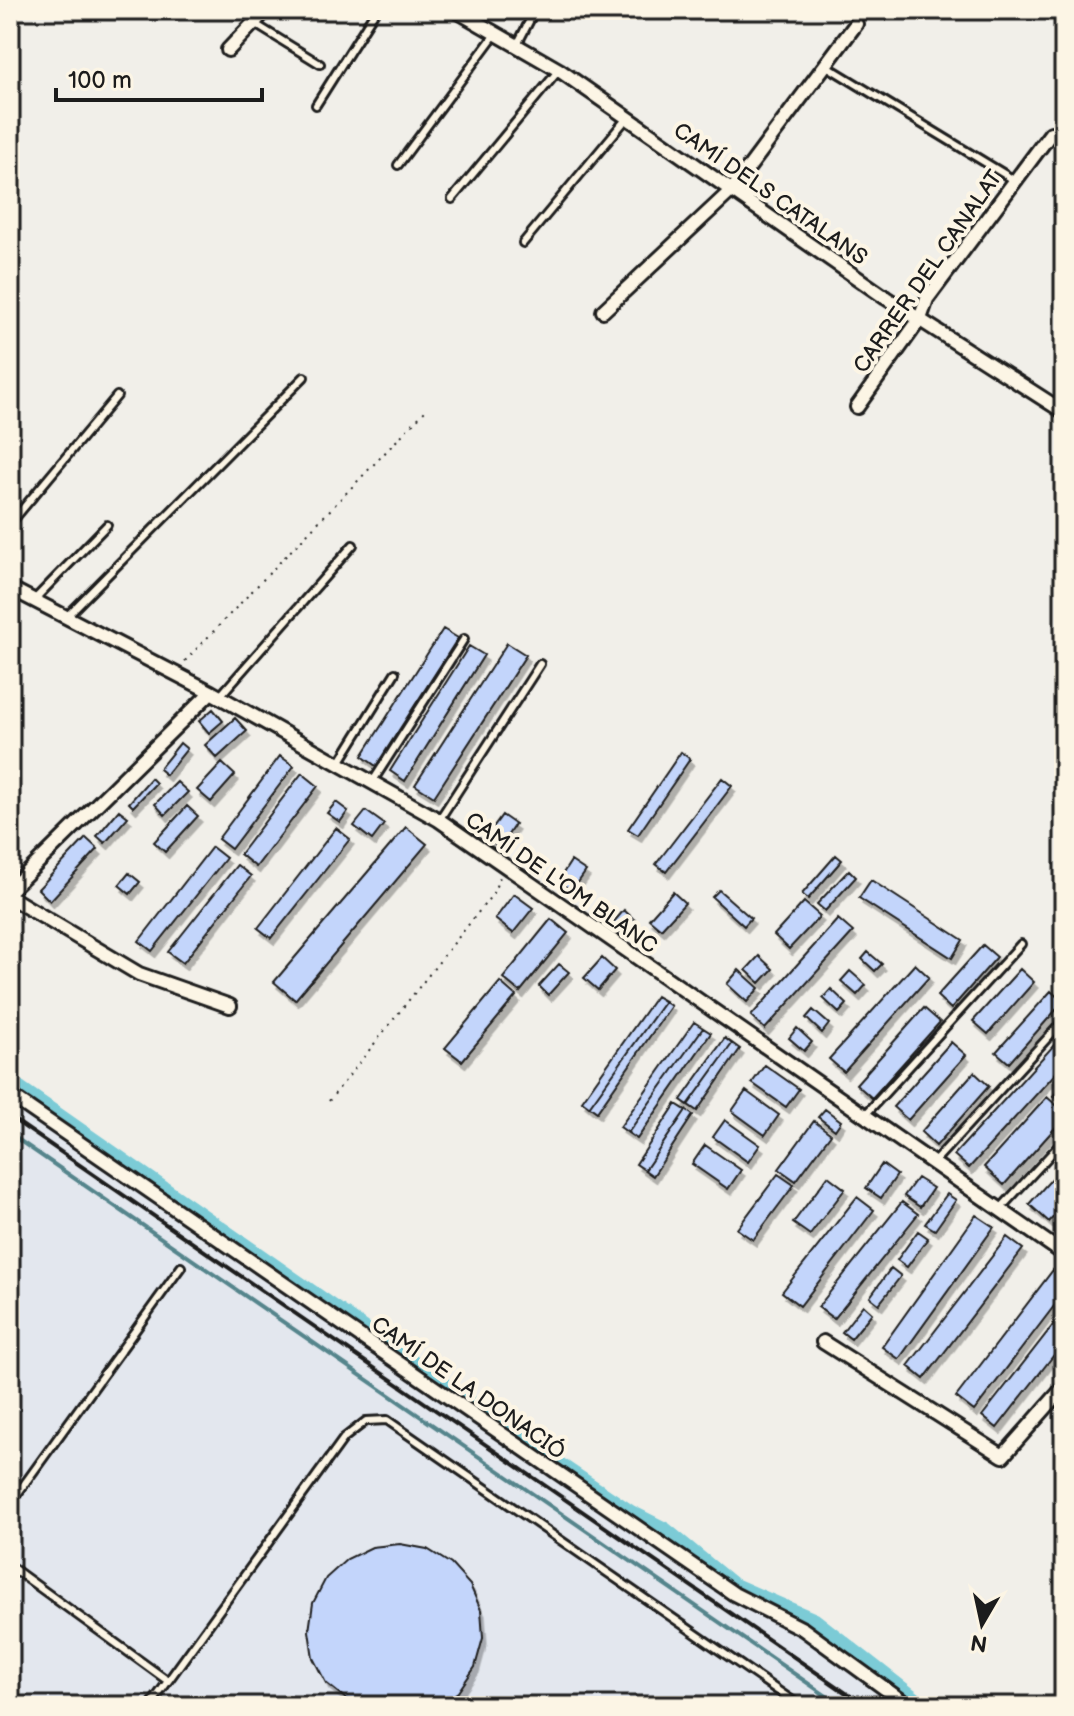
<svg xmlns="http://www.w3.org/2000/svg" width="1074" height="1716" viewBox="0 0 1074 1716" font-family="'Balsamiq Sans',sans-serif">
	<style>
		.built { fill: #e3e7ee }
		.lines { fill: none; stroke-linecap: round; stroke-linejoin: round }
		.stream { stroke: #55858c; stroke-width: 4 }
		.canal { stroke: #7bcbd6; stroke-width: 14 }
		.building { fill: #c3d5fb; stroke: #1c1c1c; stroke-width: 2; filter: url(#shadow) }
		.lane-casing { stroke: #1c1c1c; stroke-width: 12 }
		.street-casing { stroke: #1c1c1c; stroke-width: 18 }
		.path { stroke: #1c1c1c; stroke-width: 2; stroke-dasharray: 2 6; stroke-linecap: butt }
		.lane { stroke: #fcf5e5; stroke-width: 6 }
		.street { stroke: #fcf5e5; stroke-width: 12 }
		.rail { stroke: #1c1c1c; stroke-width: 4 }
		.labels { text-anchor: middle; stroke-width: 8; stroke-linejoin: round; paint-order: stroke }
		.street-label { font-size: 22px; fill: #1c1c1c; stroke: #fcf5e5 }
	</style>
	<defs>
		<filter id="shadow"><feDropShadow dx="3.5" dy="6" stdDeviation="0" flood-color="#0004"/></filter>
	</defs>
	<rect width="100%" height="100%" fill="#f1efe9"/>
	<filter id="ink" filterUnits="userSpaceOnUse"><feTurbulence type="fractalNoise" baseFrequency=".0125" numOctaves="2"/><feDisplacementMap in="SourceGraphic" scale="16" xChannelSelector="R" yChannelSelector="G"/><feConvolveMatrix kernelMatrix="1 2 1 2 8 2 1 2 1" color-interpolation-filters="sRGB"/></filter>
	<g filter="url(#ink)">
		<path class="built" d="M10,1089L914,1706H10Z"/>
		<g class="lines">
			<path class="stream" d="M10,1134L841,1706"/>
			<path class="canal" d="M10,1081L555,1461L631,1512L665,1529L732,1584L815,1620L925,1706"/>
		</g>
		<path class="building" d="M443,629L458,638L376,766L362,756Z
			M507,643L526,655L434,797L415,785Z
			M469,646L484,655L405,781L390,771Z
			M213,709L223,721L209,733L199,721Z
			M235,718L247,731L217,758L205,745Z
			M180,743L187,749L166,775L159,769Z
			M681,752L690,759L638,835L628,829Z
			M280,756L294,766L231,849L218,839Z
			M222,763L235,775L211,802L197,790Z
			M302,773L318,786L256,867L240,854Z
			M151,778L156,783L133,807L129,803Z
			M722,778L732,786L666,872L656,864Z
			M177,782L188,792L165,815L155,804Z
			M336,802L348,811L340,822L327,813Z
			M187,806L198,816L165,852L154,842Z
			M119,810L128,817L105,843L97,836Z
			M366,811L384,824L372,840L354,826Z
			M502,815L515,824L500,847L486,837Z
			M406,827L427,844L295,1000L274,982Z
			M336,828L350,839L271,938L258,928Z
			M86,838L98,849L50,901L38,889Z
			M212,847L226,858L152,951L139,941Z
			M836,855L842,860L808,899L802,894Z
			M571,861L586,871L572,891L558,881Z
			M237,865L251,876L183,963L168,952Z
			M849,870L856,877L825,911L817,904Z
			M129,873L140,882L130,894L119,885Z
			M871,880L963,940L952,958L859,898Z
			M719,890L751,918L744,926L712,897Z
			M673,892L685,903L661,929L649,919Z
			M514,894L533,908L513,933L495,919Z
			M804,902L820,916L789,949L774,935Z
			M624,910L637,922L625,935L612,924Z
			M551,919L568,933L520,992L503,978Z
			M838,919L853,932L765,1029L751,1016Z
			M983,945L997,957L951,1009L937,996Z
			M868,952L882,964L875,971L862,959Z
			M759,956L773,969L760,983L746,970Z
			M602,958L615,970L598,990L584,978Z
			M559,964L569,972L548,995L539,986Z
			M915,964L929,977L844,1072L829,1059Z
			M1020,969L1034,982L988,1034L973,1021Z
			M739,970L759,988L747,1002L727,984Z
			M850,971L866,985L857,995L841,981Z
			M500,982L516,996L462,1061L445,1048Z
			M831,989L847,1004L839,1013L823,998Z
			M1051,991L1063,1002L1009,1063L996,1052Z
			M656,996L665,1001L589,1107L582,1101Z
			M656,996L671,1006L597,1112L582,1101Z
			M924,1008L940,1022L872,1098L856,1084Z
			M813,1010L829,1024L822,1033L806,1018Z
			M694,1022L711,1033L637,1139L620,1127Z
			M703,1028L711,1033L637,1139L628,1133Z
			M797,1028L812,1042L804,1051L789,1038Z
			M1064,1034V1064L969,1168L954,1155Z
			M725,1038L732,1044L688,1105L681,1100Z
			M725,1038L740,1049L697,1111L681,1100Z
			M951,1042L966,1055L908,1120L893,1107Z
			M765,1065L799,1089L786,1107L752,1083Z
			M974,1072L989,1086L936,1146L921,1132Z
			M1064,1084V1105L1053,1096Z
			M746,1091L779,1115L765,1135L732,1111Z
			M1047,1097L1064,1112V1118L1004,1185L984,1167Z
			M676,1104L686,1110L645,1170L636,1164Z
			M676,1104L693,1115L653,1176L636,1164Z
			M825,1109L841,1121L835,1130L818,1117Z
			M725,1120L760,1145L748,1162L713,1137Z
			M814,1121L831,1134L796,1181L779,1169Z
			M705,1145L741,1170L728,1189L692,1164Z
			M882,1164L897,1175L881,1198L866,1188Z
			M1064,1165V1205L1049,1222L1029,1204Z
			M778,1174L794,1185L753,1240L737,1229Z
			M828,1176L845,1189L810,1235L793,1223Z
			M917,1178L933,1188L920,1207L904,1196Z
			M947,1194L956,1200L935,1230L925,1224Z
			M857,1197L874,1210L800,1306L782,1292Z
			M902,1202L918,1214L834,1319L818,1307Z
			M976,1215L994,1227L899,1359L882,1347Z
			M918,1231L928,1238L907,1267L897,1260Z
			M1007,1237L1023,1249L924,1379L908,1366Z
			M891,1268L901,1276L879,1304L870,1297Z
			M1053,1270L1064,1278V1293L974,1411L956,1397Z
			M863,1305L872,1313L851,1339L842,1332Z
			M1064,1311V1342L997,1428L982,1416Z
			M400,1544L427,1549L451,1564L470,1585L481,1610L483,1638L475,1667L458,1692L438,1706H355L326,1683L313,1658L309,1631L313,1603L326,1578L347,1559L372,1547Z"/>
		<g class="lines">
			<g class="lane-casing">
				<path id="lane" d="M255,24L320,64
					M518,43L535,10
					M825,65L1014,180
					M316,105L376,10
					M398,165L496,33
					M452,199L559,70
					M523,243L627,118
					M10,524L117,396
					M34,600L107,525
					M67,616L304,377
					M220,696L353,545
					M339,763L395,673
					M373,781L464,639
					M439,820L540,664
					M865,1115L1021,944
					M934,1162L1064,1020
					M1001,1208L1064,1140
					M10,1504L181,1267
					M10,1566L168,1681
					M150,1706L344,1438L366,1421L387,1420L800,1706"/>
			</g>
			<g class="street-casing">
				<path id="street" d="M455,10L559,70L886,298L1064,412
					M228,50L266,10
					M603,311L732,190L856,24
					M857,407L920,319L927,299L1051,133L1064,141
					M10,588L211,692L439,820L1064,1254
					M10,890L211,692
					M10,897L139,974L230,1006
					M10,1095L734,1594L803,1629L909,1706
					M823,1342L1003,1456L1064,1387"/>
			</g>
			<path class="path" d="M185,661L425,411
				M329,1101L492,895L500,877"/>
			<use href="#lane" class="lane"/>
			<use href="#street" class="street"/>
			<path class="rail" d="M10,1117L865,1706"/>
		</g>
	</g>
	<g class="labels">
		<g class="street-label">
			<text transform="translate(771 193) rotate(35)" y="8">CAMÍ DELS CATALANS</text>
			<text transform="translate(927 271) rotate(-55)" y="8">CARRER DEL CANALAT</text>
			<text transform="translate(562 882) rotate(35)" y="8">CAMÍ DE L'OM BLANC</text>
			<text transform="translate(469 1387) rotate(35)" y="8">CAMÍ DE LA DONACIÓ</text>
		</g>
	</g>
	<rect width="1074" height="1716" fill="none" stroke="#fcf5e5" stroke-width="40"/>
	<rect x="20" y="20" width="1034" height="1676" fill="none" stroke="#1c1c1c" stroke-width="3" filter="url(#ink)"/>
	<g transform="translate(982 1624) rotate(189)" stroke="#fcf5e5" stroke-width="6" paint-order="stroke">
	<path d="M0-6L14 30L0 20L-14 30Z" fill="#1c1c1c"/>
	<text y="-12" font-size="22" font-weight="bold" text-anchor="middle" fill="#1c1c1c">N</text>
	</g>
	<path d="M56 88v12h206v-12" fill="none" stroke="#1c1c1c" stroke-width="4"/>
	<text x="68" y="88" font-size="24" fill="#1c1c1c" stroke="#fcf5e5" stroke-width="6" paint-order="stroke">100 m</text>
</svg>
